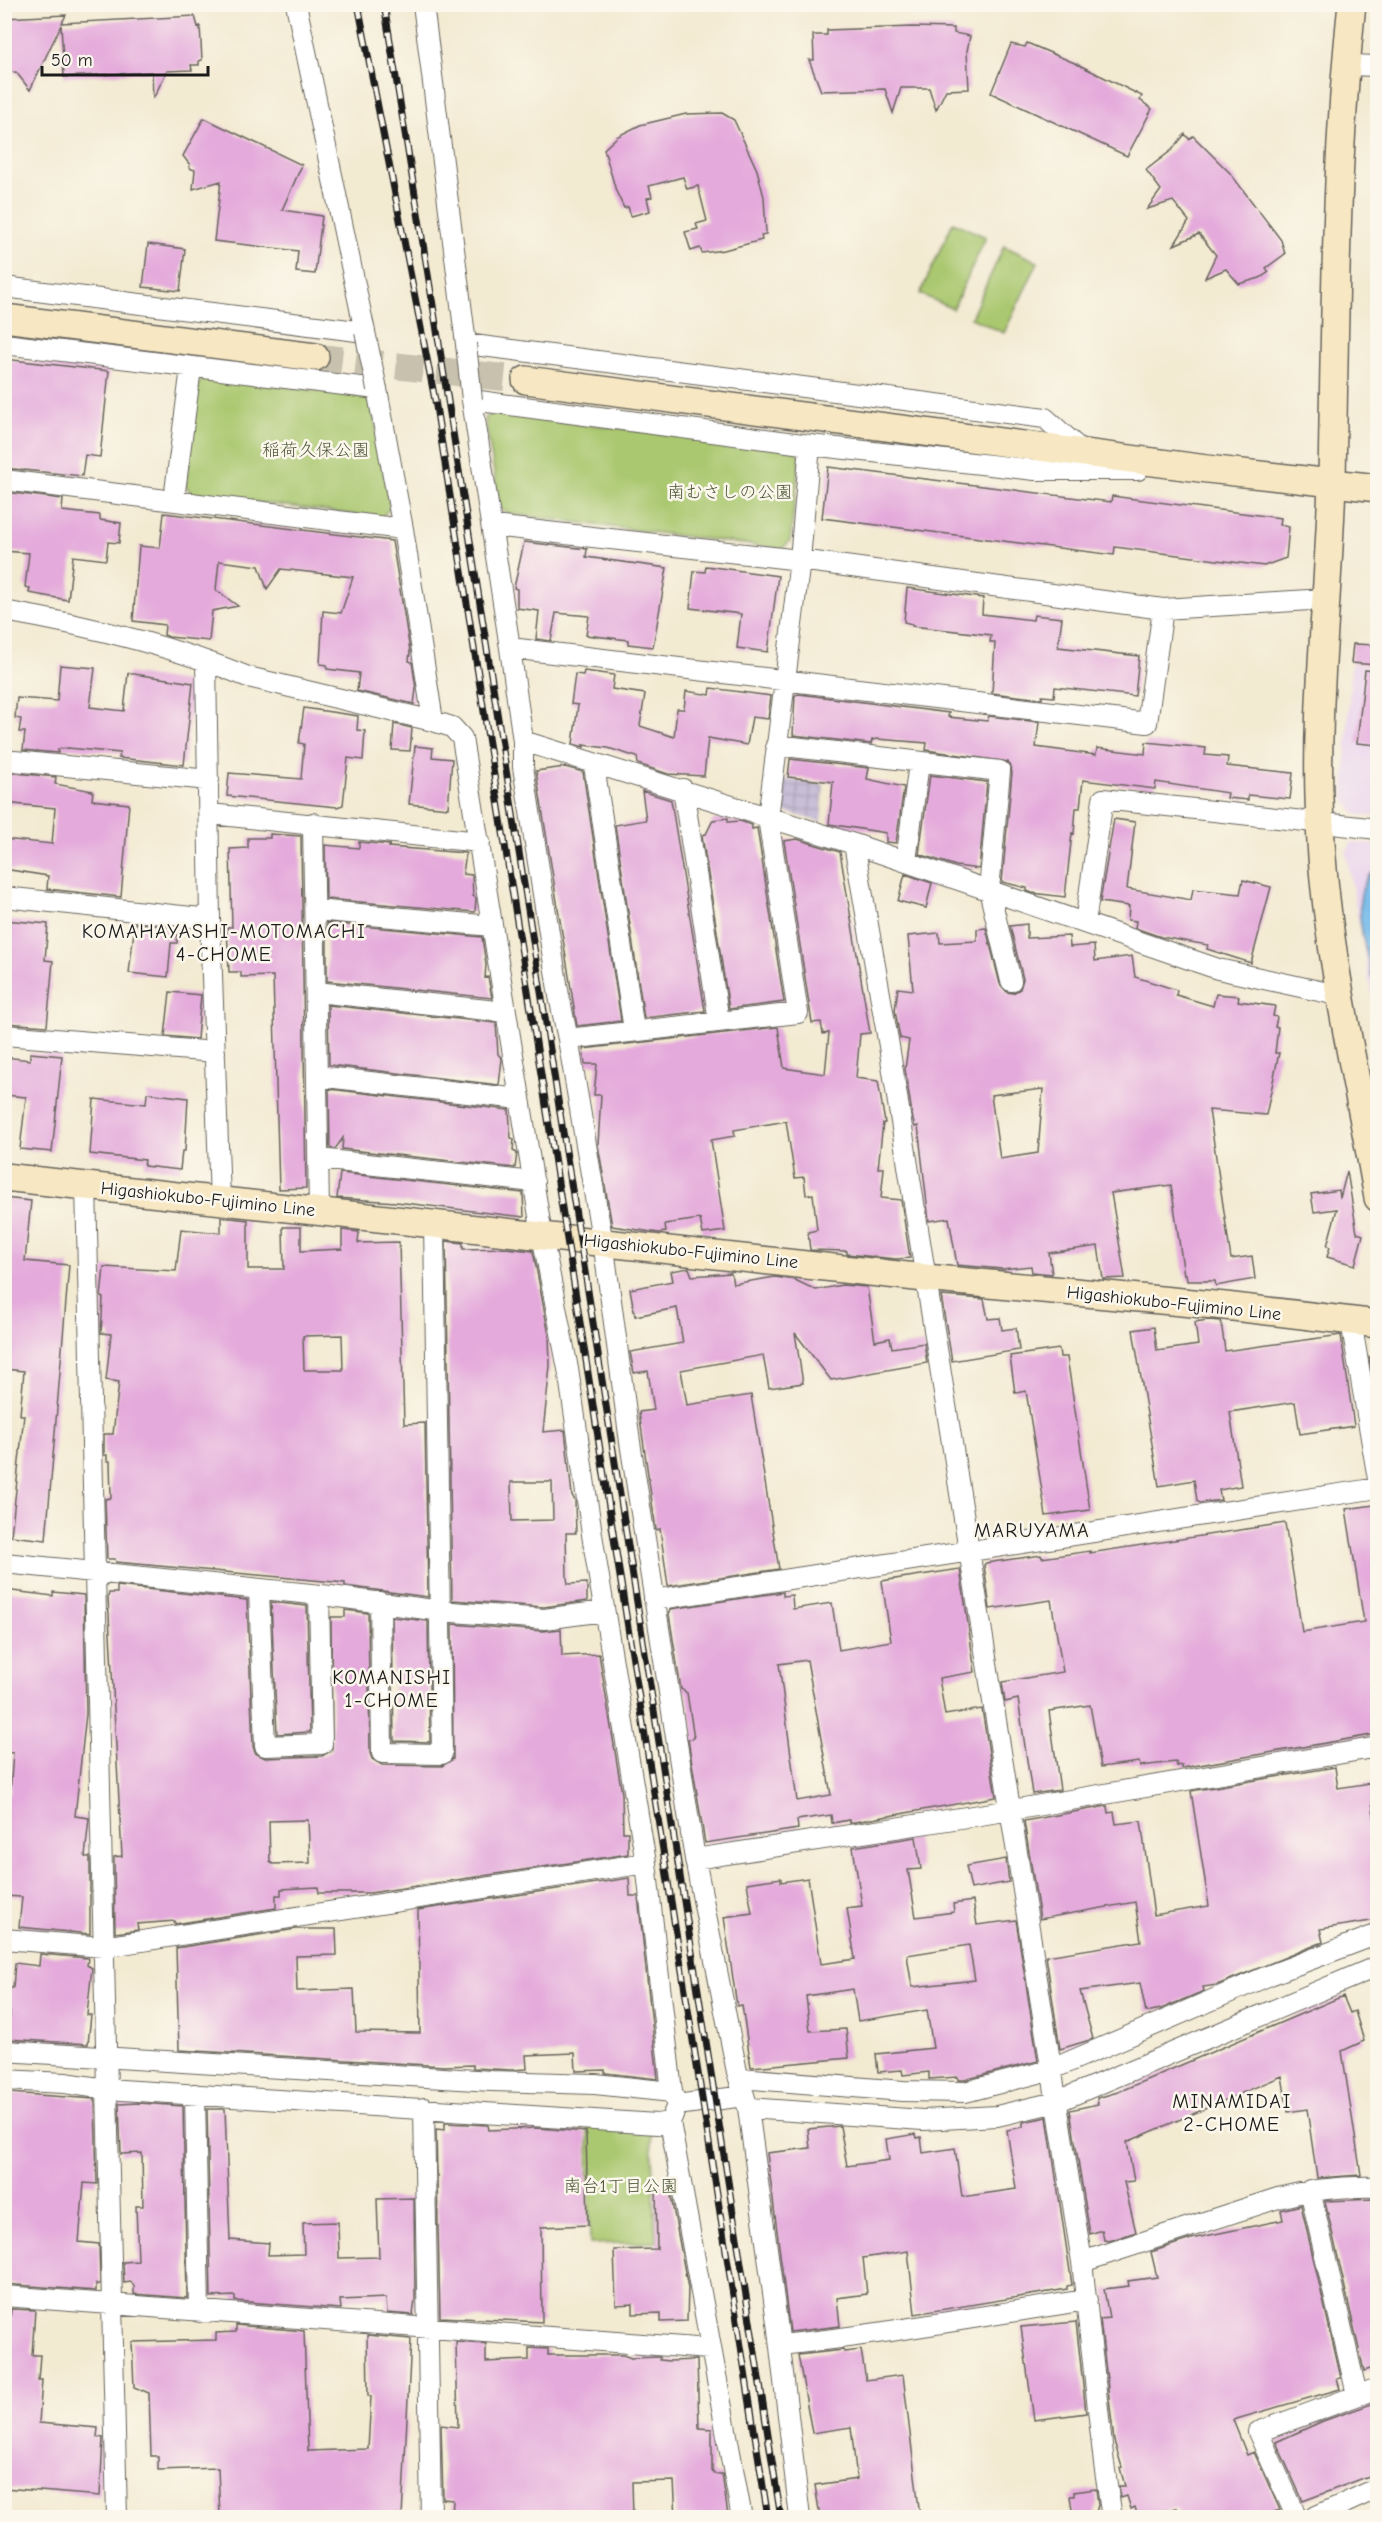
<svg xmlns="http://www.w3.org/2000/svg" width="1382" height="2522" viewBox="0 0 1382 2522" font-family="'Comic Neue','Klee One',sans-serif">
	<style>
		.built { fill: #e9d1ed }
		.industrial { fill: url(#industrial-grid) }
		.green { fill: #aac870; stroke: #637246; stroke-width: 1.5 }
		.water { fill: #73b9ea; stroke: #486a83; stroke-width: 1.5 }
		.building { fill: #e4aadb; fill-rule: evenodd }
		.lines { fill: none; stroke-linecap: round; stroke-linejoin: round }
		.secondary-tunnel { stroke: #c8c1ae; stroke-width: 27; stroke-dasharray: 27 14; stroke-linecap: butt }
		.street-casing { stroke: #67645c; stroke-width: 22 }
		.secondary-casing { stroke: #67645c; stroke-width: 30 }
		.street { stroke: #fff; stroke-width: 20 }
		.secondary { stroke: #f7e8c3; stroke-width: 27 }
		.rail-casing { stroke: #1c1c1c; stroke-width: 7 }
		.rail { stroke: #fbf7ec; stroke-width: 4.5; stroke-dasharray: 14; stroke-linecap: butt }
		.street-bridge-casing { stroke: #67645c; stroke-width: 22; stroke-linecap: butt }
		.street-bridge { stroke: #fff; stroke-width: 20 }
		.labels { text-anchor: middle; stroke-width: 5; stroke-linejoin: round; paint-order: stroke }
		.park-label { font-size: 18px; fill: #4e5839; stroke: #fbf7ec }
		.street-label { font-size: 18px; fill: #1c1c1c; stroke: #fbf7ec }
		.neighbourhood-label { font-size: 20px; letter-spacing: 1.5px; fill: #1c1c1c; stroke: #fbf7ec }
	</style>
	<defs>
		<pattern id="industrial-grid" width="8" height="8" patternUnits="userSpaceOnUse" patternTransform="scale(1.5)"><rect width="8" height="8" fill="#c9bfd7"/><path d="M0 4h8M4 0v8" fill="none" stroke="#aca4b8"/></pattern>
	</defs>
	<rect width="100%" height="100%" fill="#fbf7ec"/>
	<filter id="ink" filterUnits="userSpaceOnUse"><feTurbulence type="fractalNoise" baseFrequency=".0167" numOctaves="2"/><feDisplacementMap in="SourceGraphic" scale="12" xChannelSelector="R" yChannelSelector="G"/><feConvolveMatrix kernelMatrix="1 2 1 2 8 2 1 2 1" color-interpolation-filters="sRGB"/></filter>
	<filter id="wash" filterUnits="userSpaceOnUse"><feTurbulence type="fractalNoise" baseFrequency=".008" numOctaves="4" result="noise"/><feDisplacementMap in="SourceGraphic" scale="24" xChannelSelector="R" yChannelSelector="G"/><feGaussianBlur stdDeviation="1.35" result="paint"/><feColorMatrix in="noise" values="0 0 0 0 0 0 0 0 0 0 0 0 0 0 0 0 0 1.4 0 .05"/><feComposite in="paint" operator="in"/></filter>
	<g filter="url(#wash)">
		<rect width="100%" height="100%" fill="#f3ead2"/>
		<path class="built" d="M1351,664L1377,667V817L1355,814L1344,798Z
			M1352,842L1377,845V1043L1374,1009L1346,852Z"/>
		<path class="industrial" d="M782,779L824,785L821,822L782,811L777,804Z"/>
		<path class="green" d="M953,222L986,237L953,309L920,294Z
			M1004,246L1038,262L1004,333L971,318Z
			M205,377L363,396L372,405L390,508L381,518L192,494L186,486L198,384Z
			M493,413L794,449L800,456L790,541L782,549L510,514L500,509L485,418Z
			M588,2126L651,2130L656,2242L590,2244Z"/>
		<path class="water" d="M1377,869V978H1372C1366,947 1345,890 1377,869Z"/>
		<g id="blocks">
			<path class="building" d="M66,15L62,23L195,16L198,27L200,26L202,60L199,61V65H191L192,70L167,71L153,99L152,72L64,77L61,25L30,90L16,72L4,73V18Z
				M912,27L954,28V33L970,36L967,51L969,89L946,90L936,110L929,88H901L893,113L885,89L821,91L809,60H814L813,35H827V30Z
				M1027,43L1077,64L1142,96L1140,100L1152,109L1127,156L991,93L1011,44L1025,47Z
				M722,113L734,120L757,170L764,197L766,234L761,235L762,240L724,250L702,253L700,248L691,251L685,232L698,229L696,224L707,221L698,186L687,189L683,177L649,186L652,197L647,198L650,211L631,216L628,207L624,208L616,191L604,149L618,136L640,125L686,114Z
				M204,118L302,165L282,210L322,216L315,274L296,272L298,251L214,241L221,181L193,189L195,170L189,168L190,165L183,156Z
				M1185,134L1189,139L1193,136L1230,173L1281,240L1285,254L1266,268L1269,272L1260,278L1239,284L1226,269L1205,278L1216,255L1199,234L1174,245L1189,221L1173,201L1147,209L1161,190L1146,170L1172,150Z
				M148,244L185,249L180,291L143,287Z
				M4,359L109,371L100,457L85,455L82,476L4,468Z
				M828,467L1111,502L1112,496L1281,518L1280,525L1289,527L1286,558L1264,566L1115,547L1114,555L822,518Z
				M4,492L63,499L62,511L100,515V520L121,523L119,543L108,542L106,560L73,556L68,600L29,593L30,588L25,587L29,553L4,551Z
				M164,513L392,541L410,651L409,661L412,662L416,689L414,704L357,691L359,673L327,669V665L320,664L323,611L341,613L353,577L281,569L267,589L259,566L219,561L216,590L238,606L212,611L209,641L169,637L164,635L165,625L133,621L139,546L160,548Z
				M524,542L587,549L586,557L667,568L653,647L628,644V640L586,635L589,616L556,613L551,641L536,639L539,611L517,608V589L514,588Z
				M706,566L778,576L768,652L737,648L741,614L690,608L694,571L705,572Z
				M907,588L983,598L982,614L1033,620L1034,615L1062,618L1058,647L1139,656L1135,696L1055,687L1054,697L1042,696V699L992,693L995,642H990L991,635L912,626V624L904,622Z
				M1353,644L1377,645V665L1351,663Z
				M60,665L95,668L90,707L124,711L128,673L193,683L184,765L119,758L120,753L68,748L58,749V753L23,750L25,732H19L21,719L15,718L17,698L57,701Z
				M1365,670L1377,671V745L1357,743Z
				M584,671L614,675L612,689L645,694L640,726L674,737L677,709H684L686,691L710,695L711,688L771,696L768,719L752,717L747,745L708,738L704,776L668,774L638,764L637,757L608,748L583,745L584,747L573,744L578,705L571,704L575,674L583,675Z
				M799,694L949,713L948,717L987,721L989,716L1039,722L1036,747L1096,755L1097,748L1145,754L1146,742L1206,748L1205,755L1228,757L1227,766L1293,773L1290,799L1248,795V800L1227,798L1228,793L1156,782L1155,789L1083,780L1080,808H1076L1074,834L1072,833L1065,897L1032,893L1027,891V888L1002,882L1012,772L1008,762L926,750L927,743L877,739L872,740L871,744L793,735L795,695Z
				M304,708L358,716L357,730L365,731L363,760L348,758L343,805L337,807L227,796L229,773L301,779L304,744L299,743Z
				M394,724L412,728L410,751L392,750Z
				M415,746L433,748L432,757L452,759L448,808L409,804Z
				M790,759L869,768L867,779L904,787L896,843L886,842V833L829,824L833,782L788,777Z
				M565,767L583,772L621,1021L577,1026L536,771Z
				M4,772L56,777L55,784L93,791L92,800L129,804L121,897L47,889L48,876L4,869V839L52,844L55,808L4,803Z
				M930,775L987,782L979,869L956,866L919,854Z
				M642,791L671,800L705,1011L644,1018L615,825L646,820Z
				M728,818V822L740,821L752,825V829L757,828L784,1002L729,1009L702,835L706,834L713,820Z
				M1114,819L1135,822L1127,889L1191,900L1193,889L1240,894L1243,880L1271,887L1251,963L1207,949L1208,945L1161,937L1135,928L1136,921L1128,920L1129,906L1100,902Z
				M270,834L301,836L306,1188L279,1189L273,976L241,977V972H229L227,927H232L230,849L248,848V838H270Z
				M797,839L840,852L870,1033L860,1034L856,1078L878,1081L885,1123H883L878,1168H884L881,1198L901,1200L910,1258L896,1259L847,1254V1251L810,1250L808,1232L817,1230L813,1194L806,1195L804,1177L795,1178L786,1121L734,1130L735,1136L711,1140L725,1231L703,1234L700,1219L665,1224L666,1232L659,1233L612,1226L598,1145L601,1095H594L597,1064H585L583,1049L778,1027L784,1068L825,1074L829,1033L823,1034L821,1022L812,1023L784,841Z
				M359,842L390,845L389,847L466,853L463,874L472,875L473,896L476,898L475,912L326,899L325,845L359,848Z
				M905,874L932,883L926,908L898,901Z
				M4,920L48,924L45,960L53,961L47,1026L4,1023Z
				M135,923L178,928L177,943H171L168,977L129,973Z
				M327,923L482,937L486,965L485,978L488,977L492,998L327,981Z
				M1027,924V938L1069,936L1070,947L1094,945L1095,961L1132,956L1135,977L1177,990L1176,995L1213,1006L1216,994L1239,996L1238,1001L1275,1006L1273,1016L1277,1017L1275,1027H1278L1275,1053H1279L1266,1115L1209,1110L1231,1259L1252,1256L1255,1279L1216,1286L1215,1281H1187L1186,1274L1184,1275L1171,1185L1111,1193L1125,1278L1103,1279L1098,1246L1049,1253L1052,1274L1032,1272L1031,1266L1002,1269L957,1265L949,1218L929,1221L918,1126L915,1127L913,1120L905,1069L909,1040L900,1038L895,1010L898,988L913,990L908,936L939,933L940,943L977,941V929L986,928L1000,984L1007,992L1013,993L1020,989L1023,979L1010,926ZM1043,1089L1038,1153L1000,1159L991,1095Z
				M170,992L201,995L197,1039L165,1036Z
				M328,1005L496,1023L498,1054L502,1059L499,1085L329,1065Z
				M30,1053L62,1056L52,1152L20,1149L26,1097L4,1095V1057L30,1060Z
				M329,1089L509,1110L511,1138L514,1139L513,1151L517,1153L515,1168L342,1149L343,1138L335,1149L330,1148Z
				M147,1093L188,1098L185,1151H182L180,1170L144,1166L145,1160L90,1154L94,1099L146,1104Z
				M1347,1171L1357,1233L1363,1235L1355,1265L1327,1257L1330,1247L1327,1246L1337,1209L1314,1212L1311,1194L1339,1190L1340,1198Z
				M340,1173L523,1193L524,1217L396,1202L337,1198Z
				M4,1198L31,1201L25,1261L69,1265L46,1540L11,1536L24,1415H20L24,1371L4,1369Z
				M221,1217L248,1220V1269H284L283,1227H301V1251L342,1249V1230L359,1232L358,1243L399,1242L404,1424L425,1423L428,1597L345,1586V1583L116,1562L115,1559H107L105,1499L111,1498L110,1461H107V1455H104V1434H113L119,1382L106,1380L111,1334L101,1333L103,1298L101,1297L104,1267L176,1271L181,1229L221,1233ZM342,1335L343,1370H304L303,1336Z
				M446,1241L463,1243V1249L505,1248L533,1251L549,1335L550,1366L543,1432L565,1430L572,1495L575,1501L576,1533H566L567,1578L568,1584L587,1583V1601L544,1607L452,1600ZM511,1482H552L553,1520L512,1521Z
				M689,1268L692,1276L731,1273L733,1284L775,1277L795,1280L816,1290L842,1285L867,1287L875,1341L890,1338L892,1348L924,1343L927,1363L831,1380L795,1333L803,1383L769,1388L763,1355L681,1370L687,1405L751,1395L779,1569L668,1586L660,1529L656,1530L639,1412L654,1410L648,1371L634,1373L630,1352L683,1343L677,1308L635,1316L630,1289L673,1281L671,1271Z
				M941,1296L984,1299L988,1319L1000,1318L1002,1330L1016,1328L1019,1350L952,1361Z
				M1208,1320L1221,1321L1225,1351L1341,1335L1354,1426L1300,1434L1295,1402L1230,1412L1241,1486L1219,1490L1221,1500L1200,1503L1197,1501L1194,1480L1159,1486L1133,1330L1154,1327L1157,1351L1198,1345L1195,1322Z
				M1059,1349L1060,1357H1067L1090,1510L1046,1516L1026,1391L1015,1393L1010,1356Z
				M1369,1357H1377V1379H1373Z
				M1374,1505L1377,1526V1734L1182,1768V1765L1177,1766L1176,1762L1140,1766L1139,1762L1101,1767L1090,1705L1049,1711L1060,1790L1032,1794L1018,1699L1005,1702L1002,1682L1063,1672L1051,1600L990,1609L984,1565L986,1563L1041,1555L1042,1558L1090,1551V1553L1285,1523L1302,1632L1364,1622L1346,1509Z
				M960,1569L975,1672L939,1678L945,1715L982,1709L996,1797L849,1823V1820L832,1823L831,1815L797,1820L798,1829L705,1843L688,1739L694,1738L687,1693L681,1689L669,1614L671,1609L783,1592V1596L792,1595L793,1609L832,1603L839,1650L891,1641L882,1581ZM807,1660L831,1795L797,1801L779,1664Z
				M117,1586L247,1600L253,1746L255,1753L265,1758L322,1756L332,1750L331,1617H345V1610L368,1613L370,1753L372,1759L382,1765L442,1766L453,1759L452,1624L543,1631L561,1629L562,1656L599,1654L622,1794L623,1832H628V1854L370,1893H319L318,1887L281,1889V1895H276V1908L175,1924V1921L137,1924L138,1930L115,1933L114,1857L122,1856L108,1597L109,1593H117ZM308,1820L310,1863L273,1864L270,1862L269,1821Z
				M4,1590L53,1596V1592L84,1595L86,1714L75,1816L89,1818L85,1857H90V1934L19,1927L22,1897L4,1896V1792L10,1793L13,1753L4,1752Z
				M271,1602L307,1606L310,1732L277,1734Z
				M392,1617L428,1621L430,1742L394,1741Z
				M1335,1767L1338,1788L1377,1782V1802H1372L1377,1835V1920L1320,1929L1323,1942L1217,1985L1203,1987L1204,1991L1161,2009L1146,2012L1140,1983L1080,1991L1093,2039L1060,2049L1046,1956L1141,1941L1135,1902L1040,1919L1024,1821L1107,1806L1108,1813L1114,1812L1116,1824L1141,1821L1154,1915L1209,1906L1191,1791Z
				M916,1837L921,1869L908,1870L916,1917L954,1912L953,1904L973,1901L977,1925L1016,1920L1038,2061L964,2080H958V2077L929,2079V2072L903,2075L902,2070L878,2072L876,2054L933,2048L927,2010L858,2021L853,1989L806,1996L810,2031L846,2029L849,2058L751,2067L742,2005L737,2006L724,1917L752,1913L747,1883L781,1878V1882L808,1878L821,1964L855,1959L847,1908L862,1906L853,1847ZM969,1945L975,1980L912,1987L907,1955Z
				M1006,1859L1009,1882L971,1889L966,1866Z
				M629,1878L630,1896H638L658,2079L605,2073V2070L576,2071L575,2053L526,2055L527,2069L511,2070L473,2068V2065L444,2066L179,2050L176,1948L296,1929H336L337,1955L296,1956L297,1991L354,1989L356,2032L420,2033L418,1910Z
				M40,1954L88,1958L87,1965L92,1968L87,2015H91L88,2044L8,2039L10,2012L4,2011V1988H13L15,1963L39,1966Z
				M1343,1996L1350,2013L1355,2011L1364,2041L1342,2051L1361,2175L1317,2178L1307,2109L1288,2112L1282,2076L1127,2142L1134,2181L1124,2182L1136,2232L1109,2241L1104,2240L1102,2230L1090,2234L1070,2110L1098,2104L1097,2098L1118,2092Z
				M9,2093L95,2099L97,2184L84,2183L79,2242L99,2244L100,2284H96V2291L4,2284L8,2198H4V2103H8Z
				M139,2103L183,2106L187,2298L134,2294V2286L131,2282L124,2283L123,2262L138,2261L136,2206H143L142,2153L121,2154L119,2104Z
				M207,2109H225L230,2240L269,2243L268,2255L304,2254L303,2223L338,2222L339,2258L379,2257L377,2199L414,2198L415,2300L413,2315L387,2313L386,2298L340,2300L341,2309L235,2301V2296L211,2297Z
				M1047,2117L1072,2285L1067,2286V2289L915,2314L908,2251L863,2258L867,2294L837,2298L840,2326L790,2332L767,2153L810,2148L808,2129L840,2126L847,2166L889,2160L886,2139L916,2134L917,2138L921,2137L923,2153L955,2148L962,2197L1016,2189L1007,2130L1023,2127V2122Z
				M445,2123L488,2125L489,2130L538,2128L586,2132L588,2225L541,2227L542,2322L440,2317L436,2129L445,2130Z
				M669,2186L688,2288L687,2321L661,2322V2313L633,2314V2304L616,2305L614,2250L657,2249L656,2187Z
				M1377,2199V2367L1364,2371L1325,2201Z
				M1301,2205L1341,2378L1337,2379L1340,2389L1233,2420L1247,2455L1254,2452L1280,2510L1260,2517H1180L1177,2508L1138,2517L1135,2507L1131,2509L1127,2496L1121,2498L1119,2486H1125L1120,2468L1122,2467L1114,2441L1100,2319L1109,2318L1104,2289L1129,2286L1128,2281L1157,2277L1151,2252L1191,2239L1283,2220L1281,2210Z
				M11,2309L35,2310L32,2355H40L38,2380H42L39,2423L98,2428L97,2437L103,2438L100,2496L4,2488V2388Z
				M1076,2322L1086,2413L1034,2420L1021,2327Z
				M236,2325L304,2331L308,2451L368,2449L371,2396H368L367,2335L411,2339L402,2517L340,2512L296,2514L295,2517H220L218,2468L158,2470V2456H151L149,2393L134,2387L132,2342L216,2340V2333L236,2332Z
				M456,2342L486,2344V2362L529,2360V2348L548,2349V2355H623L631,2358L660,2357V2360L669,2361L697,2360L699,2428L712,2429V2471L714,2474H722L728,2515L676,2517L674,2481L632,2482L633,2517H452L453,2500L443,2499L441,2425L458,2427Z
				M843,2350L844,2352L861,2350L866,2380L903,2375L920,2517H820L815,2485L857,2479L851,2427L812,2433L798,2355Z
				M1377,2402V2473L1303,2501L1276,2442L1323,2421Z
				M1096,2489L1098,2505L1095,2517H1073L1070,2496H1074V2492Z"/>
		</g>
	</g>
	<g filter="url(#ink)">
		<use href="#blocks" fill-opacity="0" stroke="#67645c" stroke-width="1.5"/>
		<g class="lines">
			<path class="secondary-tunnel" d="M315,357L526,380"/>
			<g class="street-casing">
				<path id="street" d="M423,4L466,344L1045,418L1084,453
					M1346,65L1378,66
					M4,287L365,332L296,4
					M4,344L377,389L403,529L433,721
					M4,480L403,529
					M174,499L191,368
					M493,526L800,560L1163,609L1326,599
					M4,611C85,625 173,646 248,677L433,721L452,727L462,738L542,1235L568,1369L593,1541L646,1863L672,2092L677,2105L670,2122L742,2518
					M510,648L1147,723L1163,609
					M206,661L210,919L220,1201
					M523,741L854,844L1218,969L1342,996
					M776,745L1000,771L989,890L1011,981
					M4,760L209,780
					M594,765L634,1030
					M683,789L719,1021
					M210,814L480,842
					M313,823L319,1211
					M854,844L889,1046L1082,2262L1104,2464L1112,2518
					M906,861L919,763
					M4,897L210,919
					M315,910L492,926
					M1085,923L1103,799L1378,829
					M316,992L506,1012
					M4,1035L215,1052
					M568,1039L798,1013L768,818L800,560L810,445
					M317,1076L520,1099
					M319,1159L534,1182
					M86,1186L117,2518
					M1351,1321L1378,1479
					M4,1563L331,1596L440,1611L544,1619L604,1611
					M259,1590L265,1746L322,1744L319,1595
					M654,1600L1378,1488
					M380,1602L382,1753L442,1754L434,1223
					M695,1859L1012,1810L1378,1747
					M4,1939L103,1947L646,1863
					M4,2051L492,2081L595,2084L672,2092
					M4,2080L65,2083L106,2089L657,2124L670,2122
					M740,2081L753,2079L903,2091L965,2092L1050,2070L1270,1975L1378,1934
					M195,2094L199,2312
					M677,2105L744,2096
					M424,2108L431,2518
					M748,2108L923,2120L997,2116L1056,2102L1378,1966
					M1310,2190L1357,2395
					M1082,2262L1278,2198C1312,2189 1343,2186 1378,2187
					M4,2296L709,2349
					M780,2345C883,2335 985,2315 1087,2300
					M800,2518L778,2330L748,2108L737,2072L695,1859L630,1442L605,1256L568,1039L559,996L523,767V741L510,648L472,400L810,445L1035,470H1138
					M1297,2518L1258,2432L1378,2388
					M1312,2518L1378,2488"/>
			</g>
			<g class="secondary-casing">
				<path id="secondary" d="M1352,4C1335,163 1335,321 1332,480C1329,594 1314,709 1320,823C1325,948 1357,1075 1378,1198
					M4,318L315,357
					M526,380L1207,469L1378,488
					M4,1177L925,1278L1225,1306L1378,1324"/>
			</g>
			<use href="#street" class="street"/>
			<use href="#secondary" class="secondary"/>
			<g class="rail-casing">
				<path id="rail" d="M358,4L435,400L768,2518
					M384,4L432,299L781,2518"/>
			</g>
			<use href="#rail" class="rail"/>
			<g class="street-bridge-casing">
				<path id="street-bridge" d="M365,332L377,389
					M466,344L472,400"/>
			</g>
			<use href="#street-bridge" class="street-bridge"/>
		</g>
	</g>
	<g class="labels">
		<g class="park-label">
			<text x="316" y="456">稲荷久保公園</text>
			<text x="730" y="498">南むさしの公園</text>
			<text x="621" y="2192">南台1丁目公園</text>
		</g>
		<g class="street-label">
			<text transform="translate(208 1199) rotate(6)" y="6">Higashiokubo-Fujimino Line</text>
			<text transform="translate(691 1251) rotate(6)" y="6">Higashiokubo-Fujimino Line</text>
			<text transform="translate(1174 1303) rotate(6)" y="6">Higashiokubo-Fujimino Line</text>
		</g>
		<g class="neighbourhood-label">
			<text x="224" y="938">KOMAHAYASHI-MOTOMACHI<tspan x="224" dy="23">4-CHOME</tspan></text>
			<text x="1032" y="1537">MARUYAMA</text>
			<text x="392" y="1684">KOMANISHI<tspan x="392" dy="23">1-CHOME</tspan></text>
			<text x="1232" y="2108">MINAMIDAI<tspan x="1232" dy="23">2-CHOME</tspan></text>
		</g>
	</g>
	<rect width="1382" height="2522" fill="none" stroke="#fbf7ec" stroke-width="24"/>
	<path d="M42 66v9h166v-9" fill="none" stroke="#1c1c1c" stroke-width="3"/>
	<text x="51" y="66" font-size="18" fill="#1c1c1c" stroke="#fbf7ec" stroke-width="4.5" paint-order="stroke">50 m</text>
</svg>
